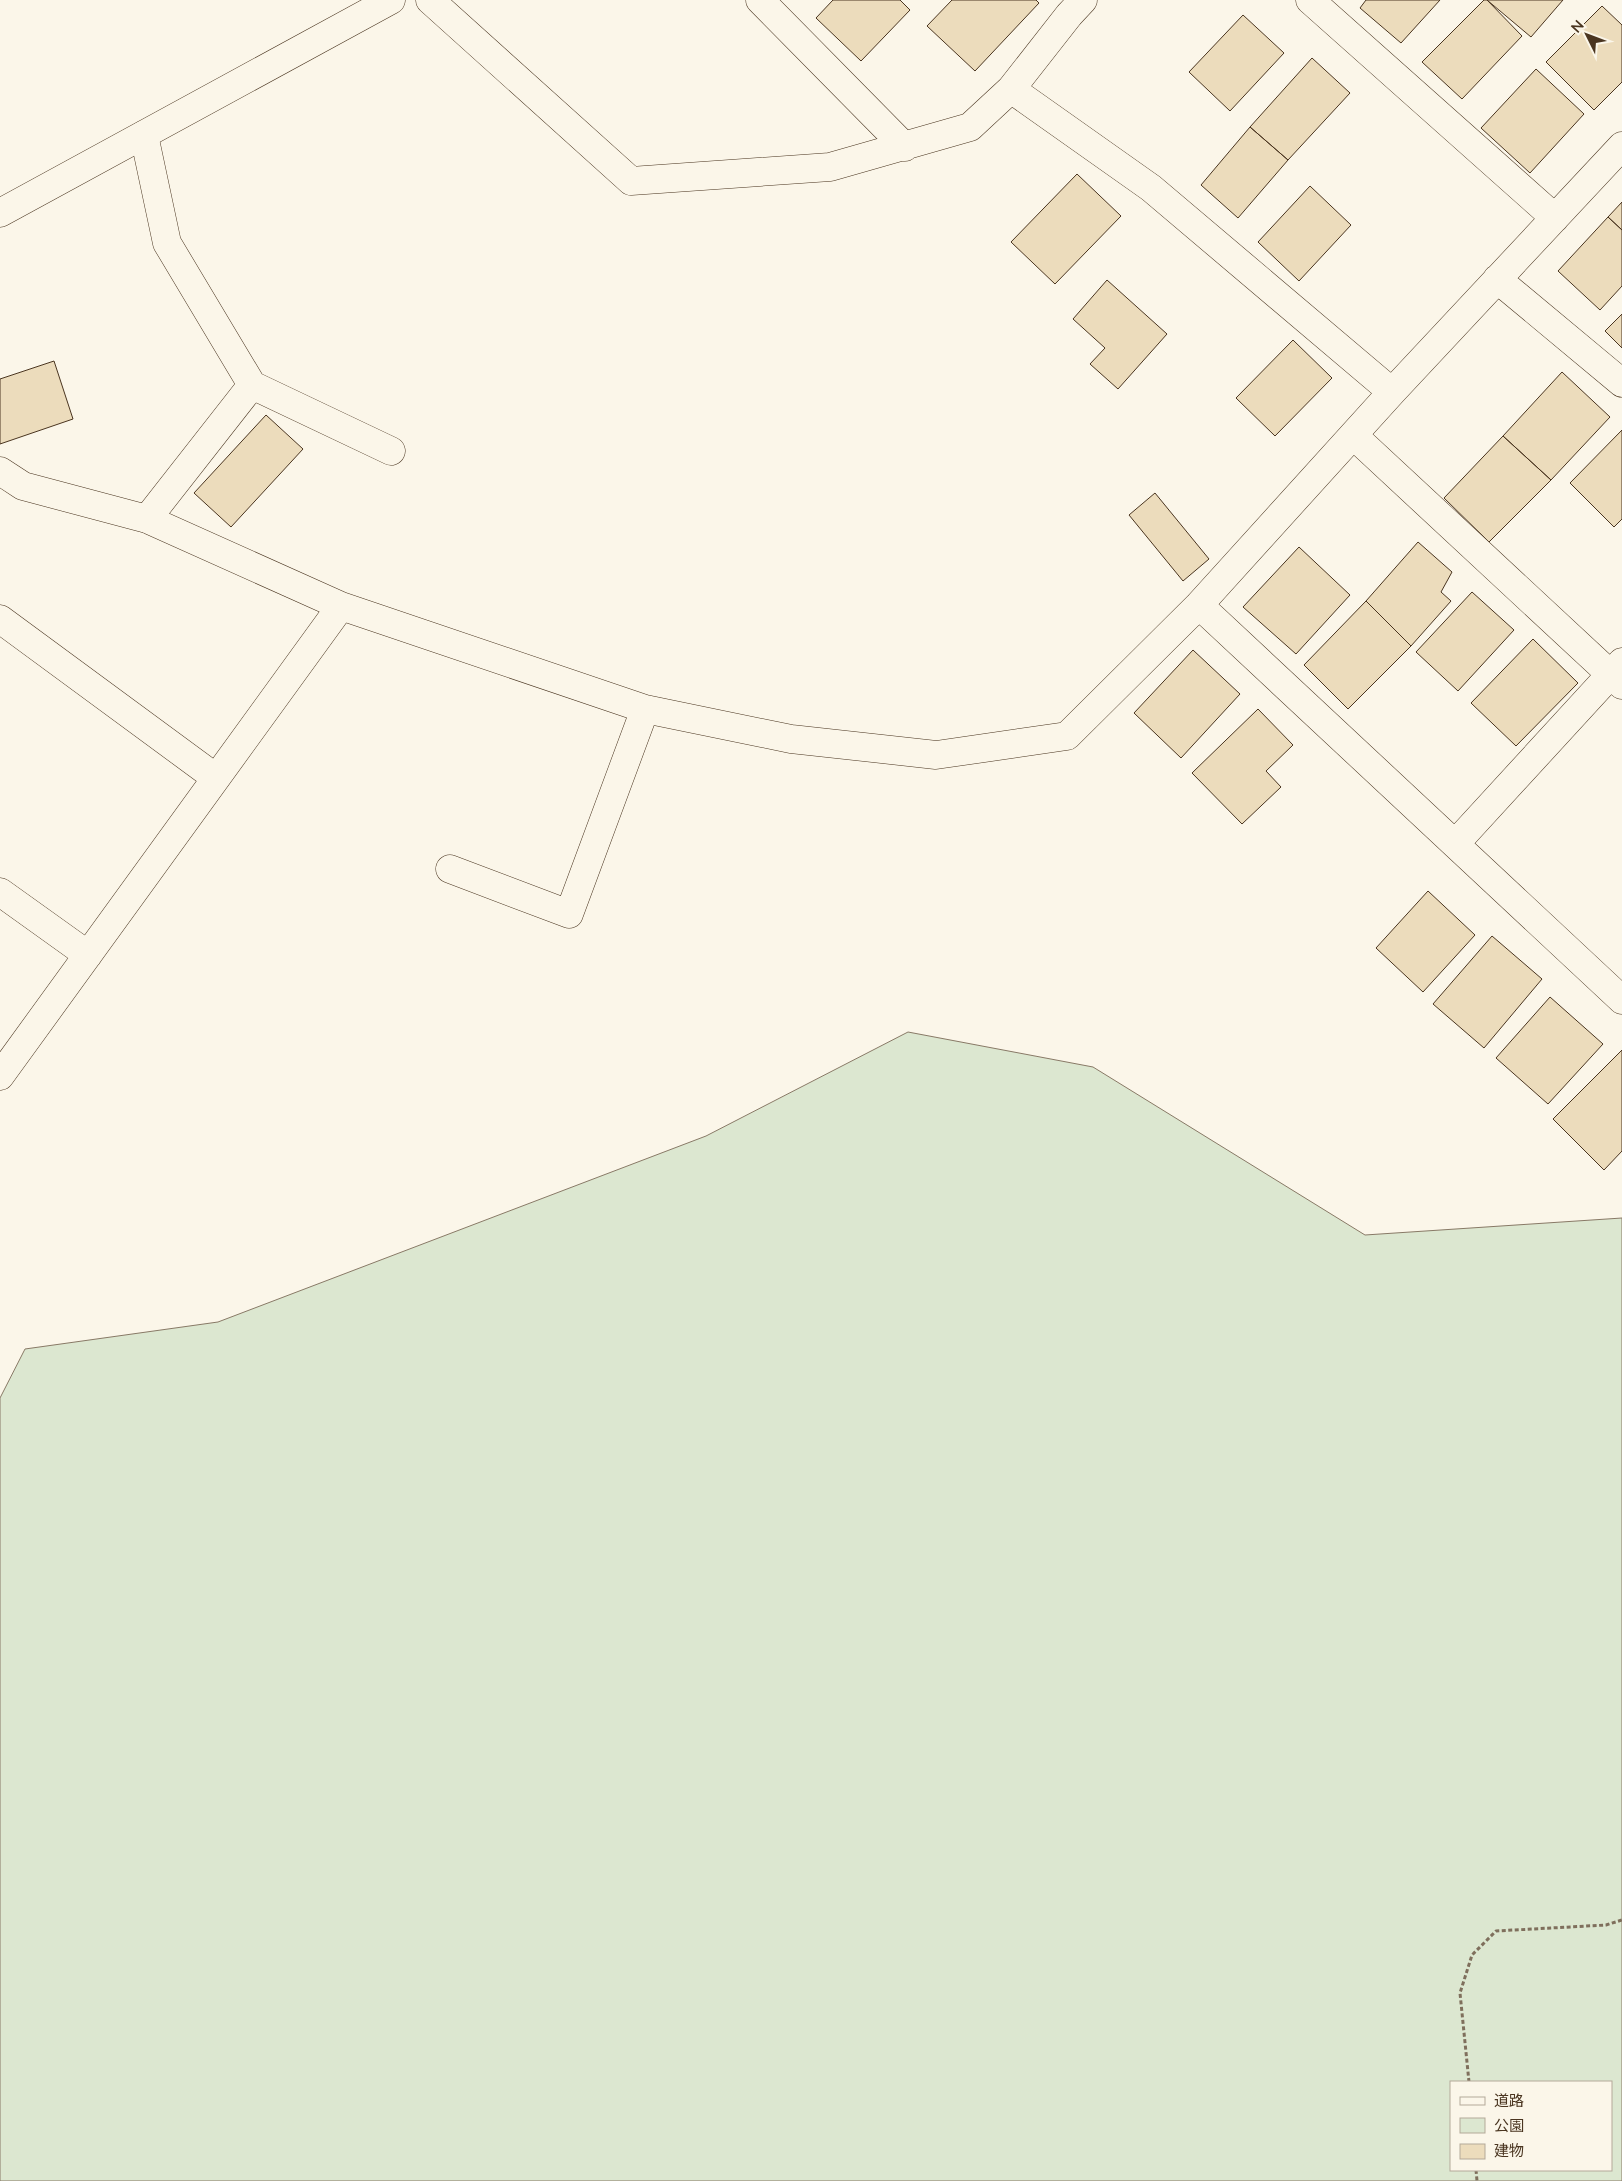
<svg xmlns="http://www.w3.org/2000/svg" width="1622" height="2181" viewBox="0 0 1622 2181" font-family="Lato,'Noto Sans JP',sans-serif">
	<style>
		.green { fill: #dce7d0; stroke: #887966; fill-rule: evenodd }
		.building { fill: #ecdcbc; stroke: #4a3520 }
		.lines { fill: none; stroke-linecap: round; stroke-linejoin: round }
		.street-casing { stroke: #4a3520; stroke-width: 29 }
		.secondary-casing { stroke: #4a3520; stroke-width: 29 }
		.path { stroke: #7f6f5c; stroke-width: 3; stroke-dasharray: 4 2.5; stroke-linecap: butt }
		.street { stroke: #fbf6e9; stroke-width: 28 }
		.secondary { stroke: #fbf6e9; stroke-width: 28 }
	</style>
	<rect width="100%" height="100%" fill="#fbf6e9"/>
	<path class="green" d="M908,1032L1093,1067L1365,1235L1622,1218V2181H0V1398L25,1349L218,1322L706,1136ZM1451,2082H1611V2170H1451Z"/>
	<path class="building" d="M833,0H900L910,10L861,61L816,18Z
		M952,0H1036L1039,3L975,71L927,26Z
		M1366,0H1440L1401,43L1360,8Z
		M1484,0H1487L1522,36L1462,99L1422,62Z
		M1487,0H1563L1531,37Z
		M1602,6L1622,25V82L1594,110L1546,62Z
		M1243,15L1284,53L1230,111L1189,72Z
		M1312,58L1350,93L1288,160L1250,127Z
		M1536,69L1584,114L1530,173L1481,128Z
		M1250,127L1288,160L1238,218L1201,185Z
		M1077,174L1121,216L1055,284L1011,242Z
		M1310,186L1351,225L1299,281L1258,242Z
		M1622,202V230L1608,217Z
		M1608,217L1622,230V286L1600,310L1558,271Z
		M1107,280L1167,334L1118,389L1090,364L1105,348L1073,319Z
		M1622,314V348L1605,331Z
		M1293,340L1332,378L1275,436L1236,398Z
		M54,361L73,419L0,444V379Z
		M1562,372L1610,417L1551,480L1503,436Z
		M266,415L303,449L231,527L194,493Z
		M1622,430V519L1614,527L1570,483Z
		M1503,436L1551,480L1489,542L1444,498Z
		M1155,493L1209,559L1183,581L1129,515Z
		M1418,542L1452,572L1441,592L1451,601L1411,646L1366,601Z
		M1299,547L1350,595L1296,654L1243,607Z
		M1472,592L1514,630L1458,691L1416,652Z
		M1366,601L1411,646L1348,709L1304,665Z
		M1533,639L1578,683L1516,746L1471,703Z
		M1193,650L1240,694L1181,758L1134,713Z
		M1258,709L1293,745L1266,771L1281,787L1242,824L1192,773Z
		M1428,891L1475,935L1423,992L1376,948Z
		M1492,936L1542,979L1484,1048L1433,1004Z
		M1550,997L1603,1044L1548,1104L1496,1058Z
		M1622,1050V1151L1604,1170L1553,1119Z"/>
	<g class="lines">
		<g class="street-casing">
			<path id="street" d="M430,0L631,181L830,167L970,127L1011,89L1069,15L1083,0
				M760,0L905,147
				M1310,0L1555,218
				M1011,89L1151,188L1392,392
				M144,135L167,243L252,385L147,519
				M1497,279L1622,383
				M252,385L391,451
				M1353,435L1622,685
				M0,471L23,486L147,519L341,606L645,709L791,739L936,755L1067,736L1199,605L1392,392L1622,146
				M1199,605L1622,1000
				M0,619L216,778
				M1455,844L1622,662
				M450,869L569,914L645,709
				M0,892L88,955
				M0,1076L341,606"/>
		</g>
		<g class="secondary-casing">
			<path id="secondary" d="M0,213L391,0"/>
		</g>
		<path class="path" d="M1469,2082L1460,1993L1472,1955L1496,1931L1606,1925L1622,1920
			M1476,2170L1477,2181"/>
		<use href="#street" class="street"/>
		<use href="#secondary" class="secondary"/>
	</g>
	<rect x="1450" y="2081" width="162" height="90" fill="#fbf6e9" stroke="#b4a999"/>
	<rect x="1460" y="2097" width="25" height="8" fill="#fbf6e9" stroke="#b4a999"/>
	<text x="1494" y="2106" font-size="15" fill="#4a3520">道路</text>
	<rect x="1460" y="2118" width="25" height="15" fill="#dce7d0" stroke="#b4a999"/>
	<text x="1494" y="2131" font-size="15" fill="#4a3520">公園</text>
	<rect x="1460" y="2144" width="25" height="15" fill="#ecdcbc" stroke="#b4a999"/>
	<text x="1494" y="2156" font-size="15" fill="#4a3520">建物</text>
	<g transform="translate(1587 35) rotate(312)" stroke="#fbf6e9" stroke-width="4" paint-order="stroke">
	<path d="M0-4L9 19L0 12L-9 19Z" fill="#4a3520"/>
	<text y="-8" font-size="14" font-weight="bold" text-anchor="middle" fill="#4a3520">N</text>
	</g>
</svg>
